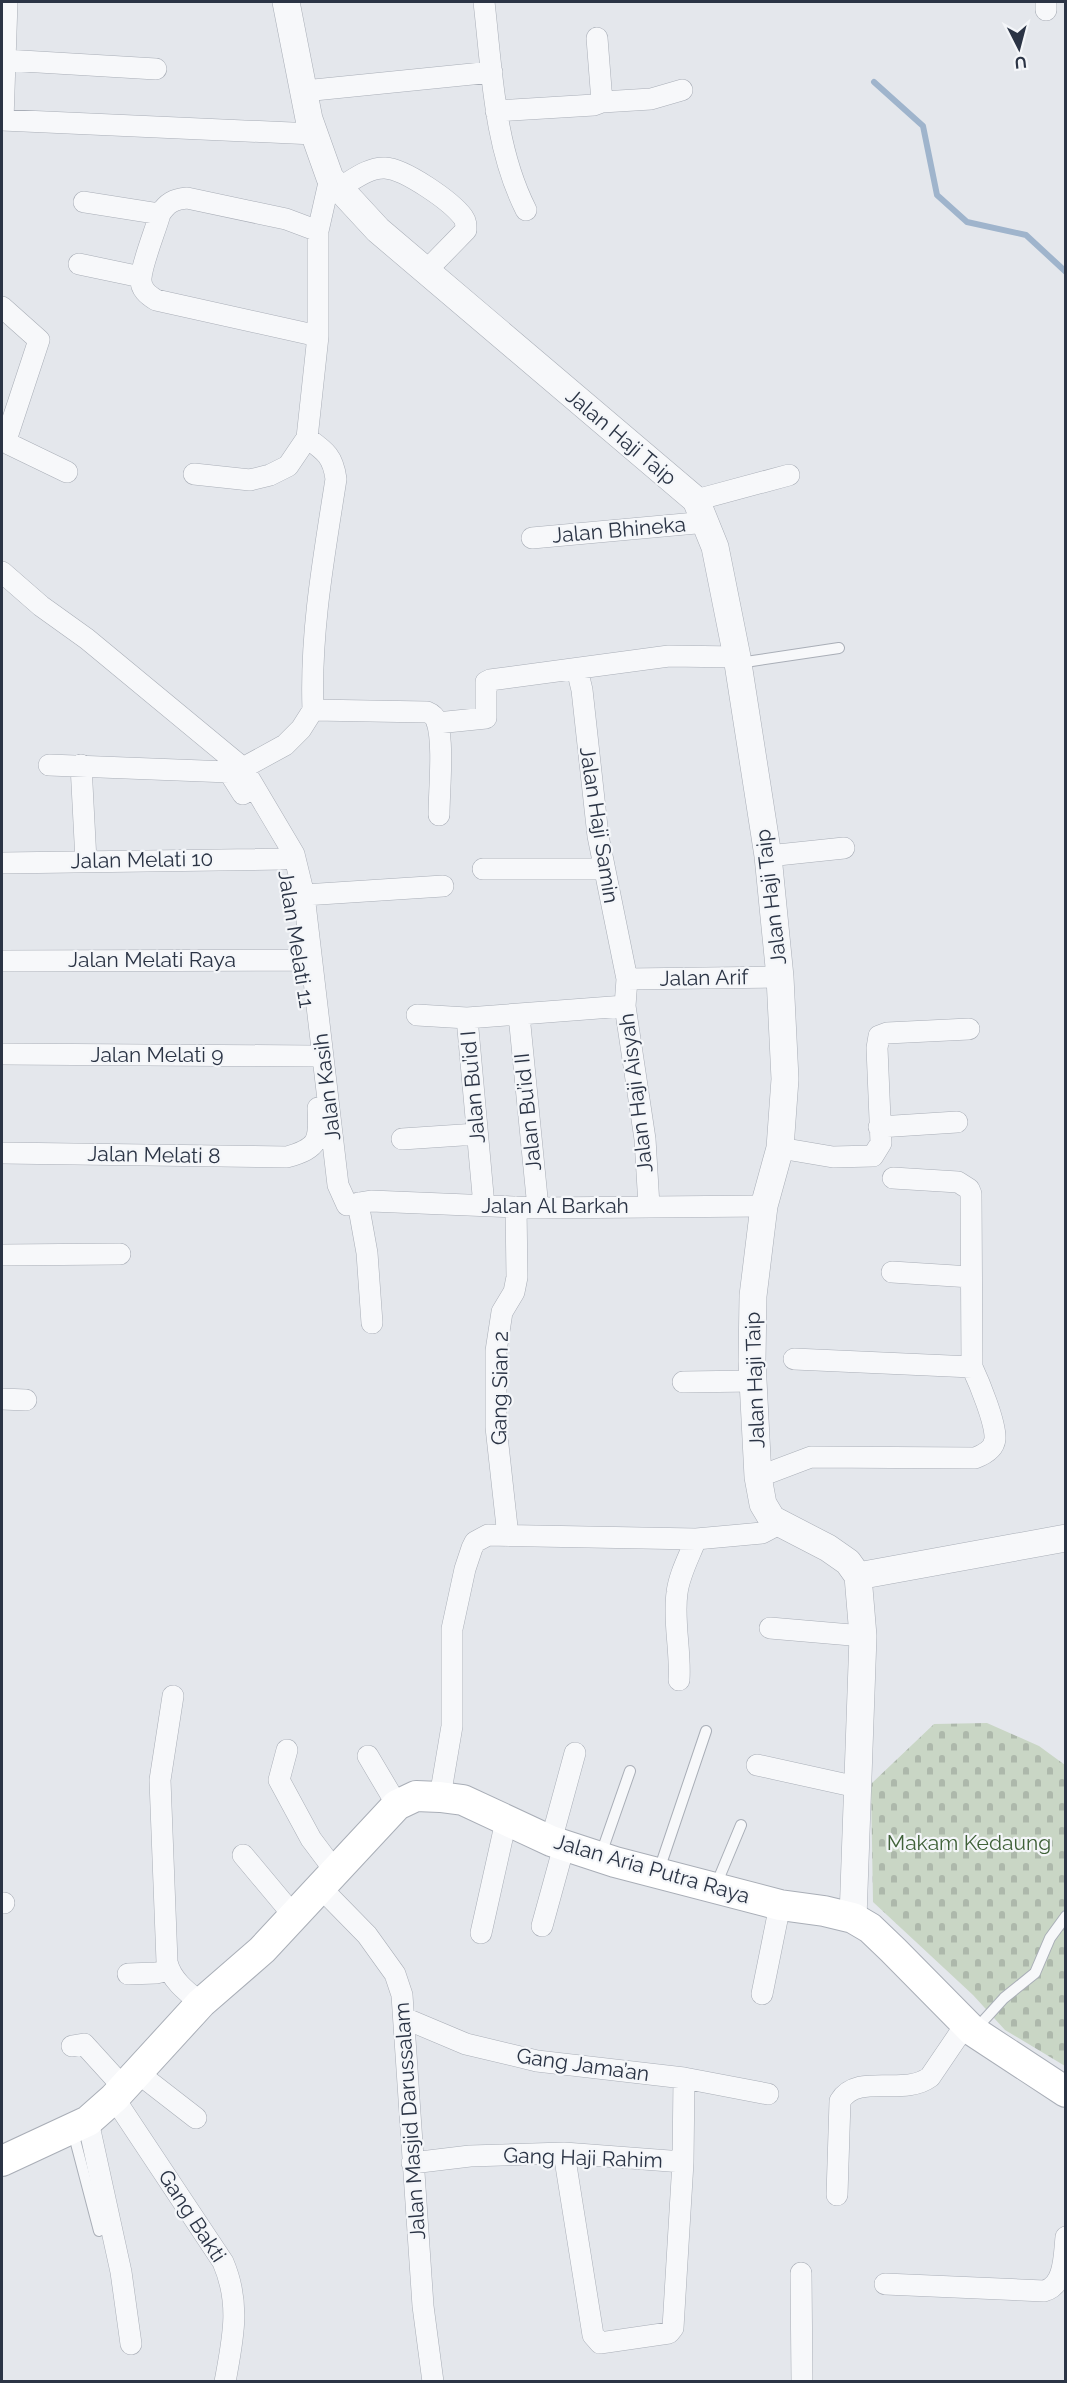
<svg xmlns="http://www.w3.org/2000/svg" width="1067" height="2383" viewBox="0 0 1067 2383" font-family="Raleway,sans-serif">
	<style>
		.cemetery { fill: url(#cemetery-stones) }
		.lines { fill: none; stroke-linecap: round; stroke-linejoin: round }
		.stream { stroke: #9fb4cc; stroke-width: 6 }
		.service-casing { stroke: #a9aeb7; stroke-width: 12 }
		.minor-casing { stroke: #a9aeb7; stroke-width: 22 }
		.tertiary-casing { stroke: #a9aeb7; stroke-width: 28 }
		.secondary-casing { stroke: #a9aeb7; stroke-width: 32 }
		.service { stroke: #f7f8fa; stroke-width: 10 }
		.minor { stroke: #f7f8fa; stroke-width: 21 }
		.tertiary { stroke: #f7f8fa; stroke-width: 27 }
		.secondary { stroke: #fff; stroke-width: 30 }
		.labels { text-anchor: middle; stroke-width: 4.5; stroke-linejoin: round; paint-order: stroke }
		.street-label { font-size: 21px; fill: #2b3445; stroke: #f4f6f9 }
		.park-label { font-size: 21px; fill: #3f6138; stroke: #f4f6f9 }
	</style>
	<defs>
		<pattern id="cemetery-stones" width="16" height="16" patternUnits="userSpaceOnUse" patternTransform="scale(1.5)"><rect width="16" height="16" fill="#c9d6c5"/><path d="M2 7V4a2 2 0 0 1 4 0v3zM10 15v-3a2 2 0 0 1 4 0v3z" fill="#adb8ab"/></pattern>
	</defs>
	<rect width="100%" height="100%" fill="#e4e7ec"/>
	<path class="cemetery" d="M987,1723L1039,1746L1065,1765V2066L1005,2030L973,1995L873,1902L871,1784L934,1724Z"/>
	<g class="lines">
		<path class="stream" d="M874,82L923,126L937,195L967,222L1026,235L1066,272"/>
		<g class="service-casing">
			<path id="service" d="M739,663L839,648
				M601,1854L630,1771
				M659,1870L706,1731
				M716,1885L741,1825
				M974,2031L1004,1998L1035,1973L1050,1938L1066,1916
				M73,2132L99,2231"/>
		</g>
		<g class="minor-casing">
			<path id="minor" d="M484,2C492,71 494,147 526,210
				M1046,10V2
				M5,60L156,69
				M304,91L492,72
				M602,102L651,99L682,90
				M496,111L594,105L602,102L597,38
				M2,120L314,134
				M3,120L7,2
				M339,188C353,180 369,167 385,168C405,169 451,201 463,217C466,221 466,225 466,230L426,271
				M84,202L160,214C167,203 174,199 187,198L286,219L318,231V336L307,438L288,466L270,475L250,480L194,474
				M160,214C156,229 142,263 141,278C140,289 148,295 156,300L318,336
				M318,231L330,178
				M79,264L141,277
				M2,307L39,340L6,440L9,444L67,472
				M307,438C325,451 333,456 336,479C324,556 310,632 313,710
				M696,500L789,475
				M532,538L707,522
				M2,572L41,606L87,639L243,768L294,854L304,895L338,1185L347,1205L371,1201L538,1208L764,1206
				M577,669L582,690L598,836L627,979L625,1006L645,1139L649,1206
				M437,723L486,718V682L490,680L669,656L737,657
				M49,765L229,772L243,794
				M81,765L86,861
				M243,768L285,745L301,729L313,710L427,712C432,714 435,716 437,722C444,744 439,791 439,815
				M768,856L844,848
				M2,863L283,859
				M483,869H604
				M304,895L443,886
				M2,961L303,960
				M627,979L780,977
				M417,1015L467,1018L484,1206
				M519,1015L538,1208
				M467,1018L625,1006
				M2,1054L313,1056
				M879,1127L957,1122
				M402,1139L477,1134
				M780,1148L833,1157L873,1156L881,1143L877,1048L879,1036L887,1033L969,1029
				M2,1153L287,1157C319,1148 320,1140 318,1108
				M358,1203L367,1253L372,1323
				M2,1255L120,1254
				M892,1272L971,1277
				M794,1359L972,1367
				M683,1382L753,1381
				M2,1399L26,1400
				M758,1477L811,1457L975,1458C983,1455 994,1449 995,1439C996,1423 979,1382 972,1367L971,1194L969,1189L958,1182L893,1178
				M508,1536L496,1427V1351L502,1312L514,1292L517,1277L516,1207
				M770,1628L863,1636
				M679,1680C681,1651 673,1621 677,1593C679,1575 689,1557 696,1539
				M173,1696L160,1780L167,1962C171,1980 187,1992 201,2003
				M287,1750L279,1780L311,1839L335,1871
				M368,1756L397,1805
				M757,1765L857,1787
				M440,1797L452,1726V1629L465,1569L472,1548L475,1542L488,1535L696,1539L762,1533L779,1524
				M551,1841L575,1753
				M243,1855L294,1916
				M321,1888L367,1935L395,1974L402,1995L423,2306L433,2382
				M2,1903H4
				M542,1926L564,1846
				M481,1933L506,1821
				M128,1974L156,1973L169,1970
				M762,1994L780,1905
				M404,2018L466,2044L537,2061L684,2078L768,2094
				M72,2046L84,2044L124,2088
				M138,2073L196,2118
				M114,2098L223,2262C241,2304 233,2338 225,2382
				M88,2121L121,2272L131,2344
				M564,2153L593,2335L600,2343L669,2333L673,2328L683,2162L684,2078
				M412,2163L470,2156L564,2153L683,2162
				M837,2195L840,2101C858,2072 903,2097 930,2077L966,2024
				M801,2273L802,2382
				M885,2284L1044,2291C1065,2286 1064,2255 1066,2237"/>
		</g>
		<g class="tertiary-casing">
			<path id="tertiary" d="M286,2L309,119L330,178L378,230L696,500L715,547L737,657L768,856L780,977L785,1079L780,1148L764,1206L753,1296L752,1361L758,1477L763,1504L772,1519L828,1548L848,1562L858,1576L863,1636L853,1918
				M858,1576L1066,1538"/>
		</g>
		<g class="secondary-casing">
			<path id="secondary" d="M2,2161L88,2121L114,2098L201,2003L262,1950L397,1805L416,1796L440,1797L463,1800L551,1841L615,1862L780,1905L824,1911L853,1918L870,1928L893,1950L973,2031L1066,2092"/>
		</g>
		<use href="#service" class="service"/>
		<use href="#minor" class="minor"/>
		<use href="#tertiary" class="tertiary"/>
		<use href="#secondary" class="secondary"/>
	</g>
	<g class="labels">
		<g class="street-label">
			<text transform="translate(621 437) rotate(40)" y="7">Jalan Haji Taip</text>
			<text transform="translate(619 530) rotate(-5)" y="7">Jalan Bhineka</text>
			<text transform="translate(599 825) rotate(81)" y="7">Jalan Haji Samin</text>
			<text transform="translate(142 860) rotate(-1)" y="7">Jalan Melati 10</text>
			<text transform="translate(771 897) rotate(-97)" y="7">Jalan Haji Taip</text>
			<text transform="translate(296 939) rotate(81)" y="7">Jalan Melati 11</text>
			<text x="152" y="967">Jalan Melati Raya</text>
			<text transform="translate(704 978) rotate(-1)" y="7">Jalan Arif</text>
			<text x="157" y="1062">Jalan Melati 9</text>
			<text transform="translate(327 1087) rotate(-97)" y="7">Jalan Kasih</text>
			<text transform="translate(473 1087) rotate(-95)" y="7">Jalan Bu’id I</text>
			<text transform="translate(636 1093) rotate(-97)" y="7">Jalan Haji Aisyah</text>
			<text transform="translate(528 1112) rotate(-96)" y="7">Jalan Bu’id II</text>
			<text transform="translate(154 1155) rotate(1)" y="7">Jalan Melati 8</text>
			<text x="555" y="1213">Jalan Al Barkah</text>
			<text transform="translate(755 1380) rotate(-92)" y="7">Jalan Haji Taip</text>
			<text transform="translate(500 1388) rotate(-89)" y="7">Gang Sian 2</text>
			<text transform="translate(652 1869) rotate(16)" y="7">Jalan Aria Putra Raya</text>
			<text transform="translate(583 2065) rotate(8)" y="7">Gang Jama’an</text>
			<text transform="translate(410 2121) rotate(-94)" y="7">Jalan Masjid Darussalam</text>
			<text transform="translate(583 2158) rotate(2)" y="7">Gang Haji Rahim</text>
			<text transform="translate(192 2216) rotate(57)" y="7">Gang Bakti</text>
		</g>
		<g class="park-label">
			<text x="969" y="1850">Makam Kedaung</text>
		</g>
	</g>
	<rect width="1067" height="2383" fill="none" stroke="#2b3445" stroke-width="6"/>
	<g transform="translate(1019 48) rotate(174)" stroke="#f4f6f9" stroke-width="4.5" paint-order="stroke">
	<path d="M0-4.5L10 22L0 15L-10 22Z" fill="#2b3445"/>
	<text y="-9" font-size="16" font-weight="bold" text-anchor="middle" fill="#2b3445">U</text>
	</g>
</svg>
